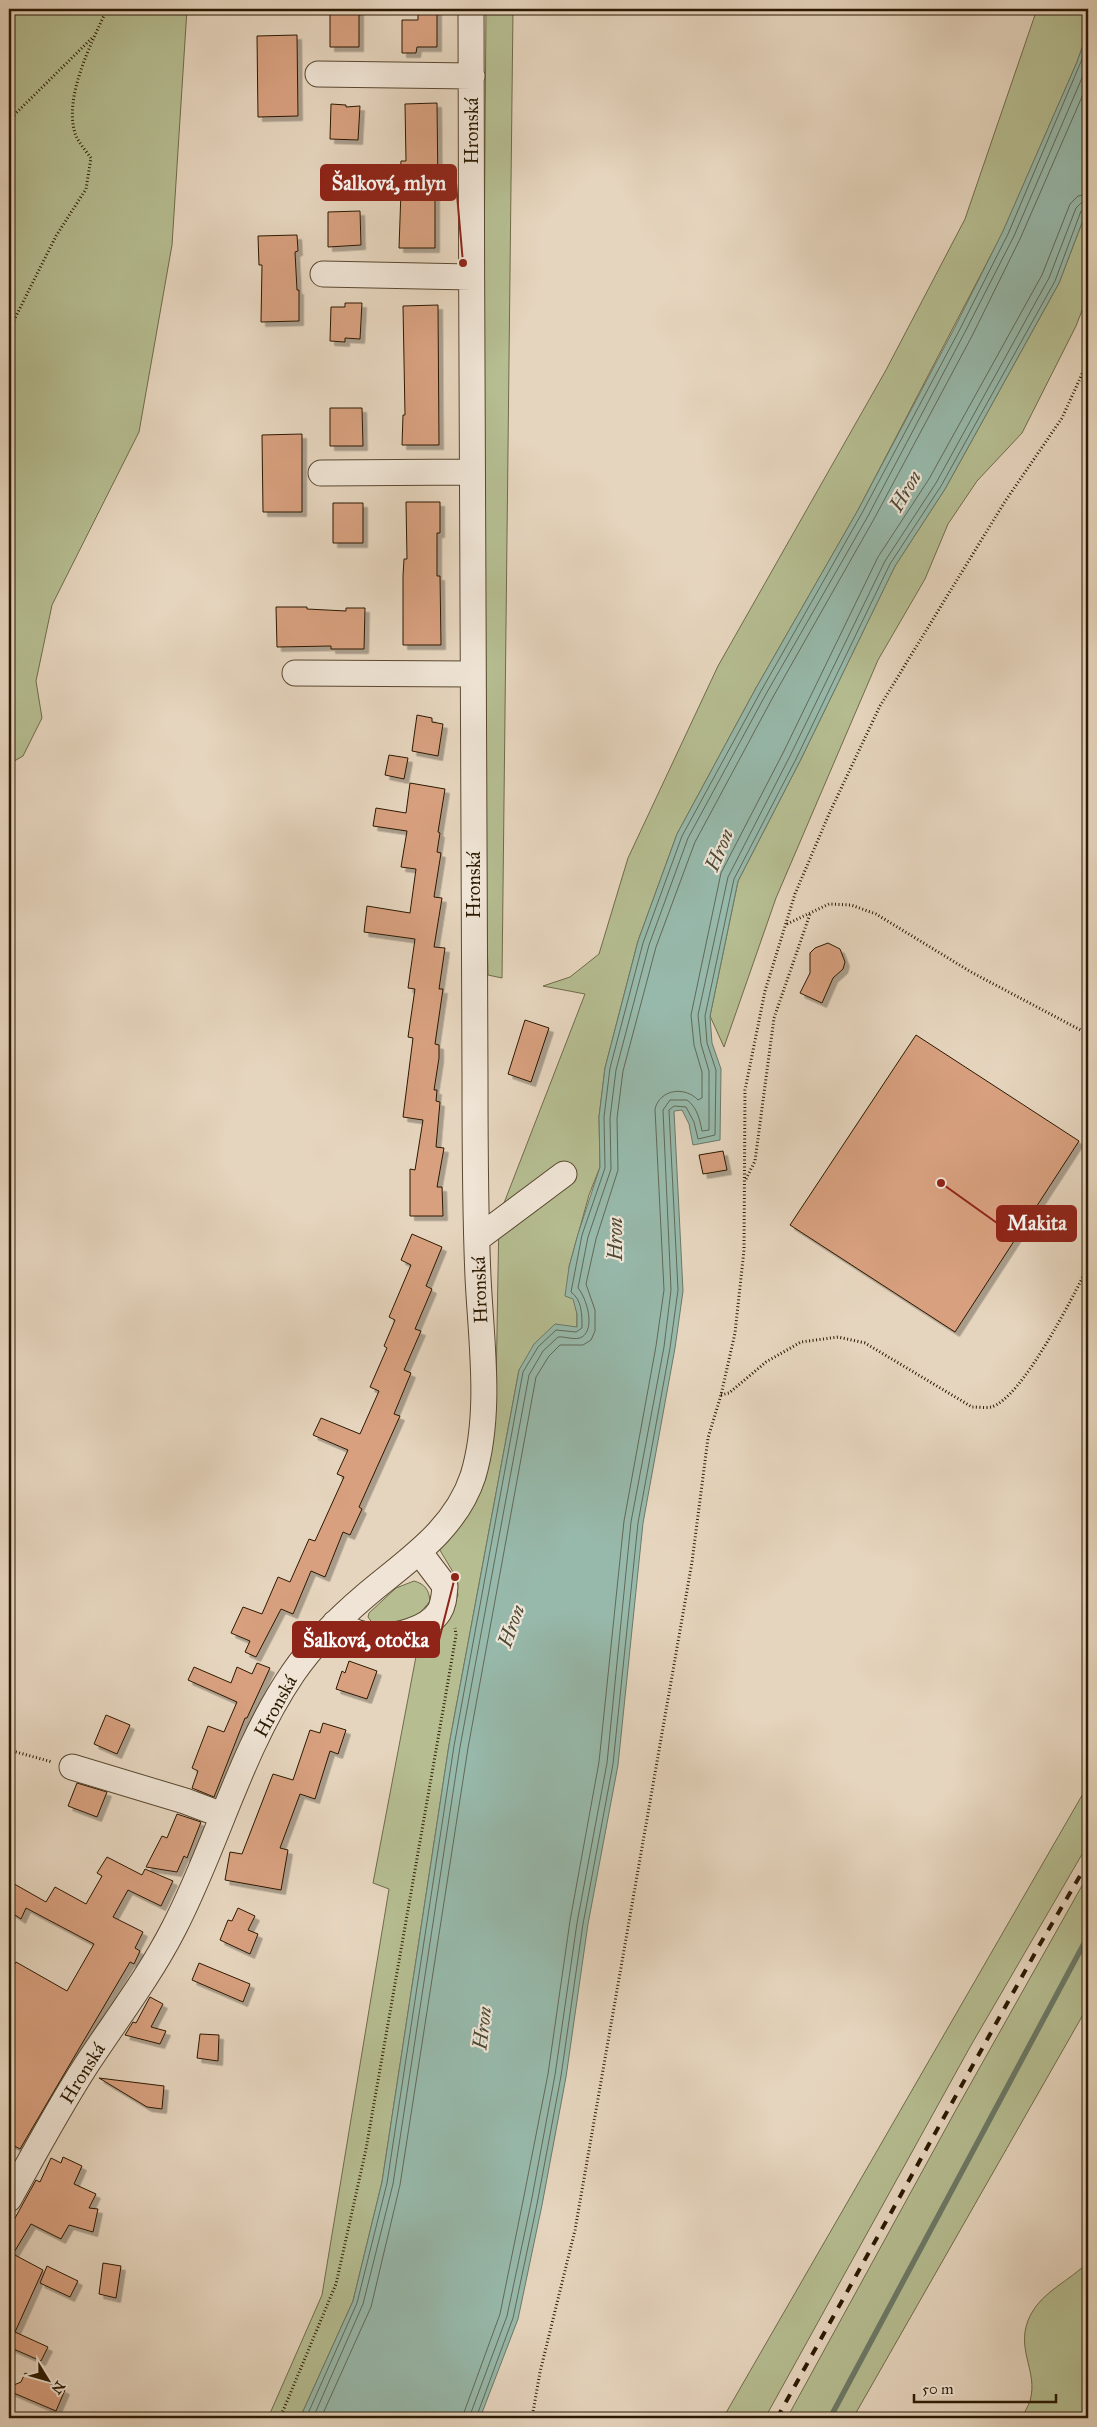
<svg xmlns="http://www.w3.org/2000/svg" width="1097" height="2427" viewBox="0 0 1097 2427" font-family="'IM FELL Great Primer',serif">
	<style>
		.green { fill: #b5bd91; stroke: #706b49 }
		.water { fill: #97b9ab; stroke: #6c7967 }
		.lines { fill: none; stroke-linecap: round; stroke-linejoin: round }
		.shore { stroke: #616956; stroke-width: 1 }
		.stream { stroke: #6c7967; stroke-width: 5.5 }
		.building { fill: #d8a07f; stroke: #2b1901; filter: url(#shadow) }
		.minor-casing { stroke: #5a4830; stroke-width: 27 }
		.path { stroke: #2b1901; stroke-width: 3; stroke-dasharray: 1 2.5; stroke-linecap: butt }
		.minor { stroke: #efe4d5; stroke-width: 25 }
		.rail { stroke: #2b1901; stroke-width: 4; stroke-dasharray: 9 9; stroke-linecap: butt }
		.labels { text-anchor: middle; stroke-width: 4.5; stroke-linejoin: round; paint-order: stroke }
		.street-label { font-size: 19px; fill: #2b1901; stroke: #efe4d5 }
		.water-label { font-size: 20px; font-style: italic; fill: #4b4934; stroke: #efe4d5 }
		.leader { fill: none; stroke: #8f2418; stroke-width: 2 }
		.callout-dot { fill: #8f2418; stroke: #efe4d5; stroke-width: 2 }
		.callout { fill: #8f2418; stroke: #8f2418; stroke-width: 2 }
		.callout-label { font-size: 20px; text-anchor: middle; font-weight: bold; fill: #fff }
	</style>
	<defs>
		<filter id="shadow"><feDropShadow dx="4.5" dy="4.5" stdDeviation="0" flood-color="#0004"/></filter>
	</defs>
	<rect width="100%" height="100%" fill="#e6d5be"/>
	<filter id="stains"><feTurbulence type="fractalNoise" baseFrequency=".004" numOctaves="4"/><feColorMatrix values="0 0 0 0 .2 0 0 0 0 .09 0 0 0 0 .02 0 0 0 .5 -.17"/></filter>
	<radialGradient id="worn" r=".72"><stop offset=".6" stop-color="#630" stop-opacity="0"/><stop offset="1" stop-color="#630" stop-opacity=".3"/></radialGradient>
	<path class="green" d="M9,9H72L76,12L93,9H187L172,245L139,432L52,605L36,681L42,718L23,756L9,764Z
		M486,9H513L502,978L488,975L481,686Z
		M1037,9H1088V31L1077,62L1003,232L858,510L756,688L677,834L638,941L605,1068L599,1117L600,1167L589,1195L569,1267L577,1314V1328L519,1370L449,1745L382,2182L353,2301L300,2418H268L322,2295L389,1889L373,1883L418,1646L446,1623L458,1595L453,1572L438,1547L496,1391L499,1216L585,994L543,986L570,977L599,954L628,858L718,666L886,370L965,219Z
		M1088,207V295L1076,326L1022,433L977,481L948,524L925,579L878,660L776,898L724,1047L710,1016L738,881L800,761L895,566L945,489L1059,283Z
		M414,1581C425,1584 429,1590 430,1601C412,1625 400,1622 373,1624L368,1617L369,1613L396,1588Z
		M1088,1785V1844L970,2047L765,2418H723Z
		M1088,1875V2006L853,2418H787L957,2108Z
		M1088,2262V2418H1021C1024,2413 1028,2407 1030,2401C1039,2370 1013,2348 1031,2314C1043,2291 1071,2280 1088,2262Z"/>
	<path class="water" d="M1088,31V207L1059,283L945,489L895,566L800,761L738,881L710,1016L712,1043L721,1069L720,1140L693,1145L689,1124L682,1110L674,1111L683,1291L675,1348L643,1523L618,1765L588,1924L566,2077L542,2205L518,2319L480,2418H300L353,2301L382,2182L449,1745L519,1370L534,1344L555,1324L577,1327V1314L573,1299L565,1296L569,1267L578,1234L600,1167L599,1117L605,1068L638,941L677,834L756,688L858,510L955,327L1003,231L1077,62Z"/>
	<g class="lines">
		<path class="shore" d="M306,2418L357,2303L387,2183L454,1746L523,1372L538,1347L556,1330L576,1332L582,1328C582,1314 582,1300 571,1292L582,1235L605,1168L604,1117L610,1068L643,943L682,836L761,691L862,513L960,329L1008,234L1088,45
			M313,2418L363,2304L393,2184L460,1747L529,1375L543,1351L558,1337C565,1336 575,1341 582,1337C596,1328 586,1297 578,1288L588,1237L611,1169L610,1118L616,1070L649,945L688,838L766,694L868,516L965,332L1014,236L1088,64
			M321,2418L371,2307L400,2185L468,1748L536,1377L549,1356L560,1345H583L591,1340L595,1331V1310L586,1284L596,1239L618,1170L617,1118L623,1071L656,947L695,842L773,697L874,519L972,336L1020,239L1088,83
			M462,2418L500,2314L523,2201L548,2074L570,1921L599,1762L624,1521L656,1346L664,1290L655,1109C660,1089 685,1086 698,1100L702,1098V1072L694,1045L691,1015L721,873L783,753L878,557L929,479L1042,275L1070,204L1078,196L1088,194
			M469,2418L507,2316L531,2203L555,2075L577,1923L607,1763L631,1522L664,1347L671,1290L663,1110L670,1100H687C697,1107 700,1120 702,1131L709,1130V1071L701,1044L698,1015L728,877L790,756L885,561L936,483L1049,278L1076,208L1081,203L1088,201
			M476,2418L513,2318L537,2204L561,2076L583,1924L613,1764L638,1523L670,1348L678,1290L669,1110L674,1106L686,1107L694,1122L698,1139L715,1135L716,1070L707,1043L705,1016L734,879L796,759L890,564L941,486L1055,281L1081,211L1088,208"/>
		<path class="stream" d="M830,2418L1088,1936"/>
	</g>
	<path class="building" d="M330,9H359V47H330Z
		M418,9H437V47H417L416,53H402V20H418Z
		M297,35L298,116L258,117L257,36Z
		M437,103L438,191H435V248H399L401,191L369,190V178L400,177L401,161H406L405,104Z
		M331,104L346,105V107L360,106L358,140L330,139Z
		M360,211L361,245L328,247V212Z
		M297,235L298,251L295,252L297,290H299V321L261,322L262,265H259L258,236Z
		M345,303H362L360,339L345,338V342L330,341L331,307H345Z
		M438,305L439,445H402L403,415H405L403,306Z
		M330,408H362L363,446H330Z
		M302,434V512H263L262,435Z
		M406,502H440V533H437V576H440L441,645H403V576L404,559H407Z
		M333,503H363V543H333Z
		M276,607H307V609L346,611V608H365L364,649H331V646L277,647Z
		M417,715L432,718V722L443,724L438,756L412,751Z
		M389,755L408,758L404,779L385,775Z
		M410,783L445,789L438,832L440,833L437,852L441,853L434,897L442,898L434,947L445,948L439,989H443L435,1044L439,1045V1058L434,1090H437L436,1101L440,1102L436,1147L444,1148L437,1187H442L443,1216H410V1169L415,1170L423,1120L403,1117L413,1038L408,1037L415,989L408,988L415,939L364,932L367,906L410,913L416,869L401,867L407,831L373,826L376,808L406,813Z
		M828,943L840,949L845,962L843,969L833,978L822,1003L800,993L810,973V953L815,948Z
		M525,1020L549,1028L531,1082L508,1074Z
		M916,1035L1079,1141L955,1332L790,1225Z
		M723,1151L727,1170L703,1174L699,1155Z
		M412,1234L442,1247L426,1286L432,1289L415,1329L421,1331L404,1370L411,1373L394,1414L400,1416L359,1507L362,1509L350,1535L343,1532L325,1577L311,1571L293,1614L281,1609L256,1657L245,1652L250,1641L231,1633L243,1607L262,1614L278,1577L290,1582L309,1539L315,1541L344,1477L337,1474L348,1450L313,1435L321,1418L360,1434L379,1391L370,1387L387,1348L384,1346L395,1320L389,1317L411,1265L401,1260Z
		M349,1661L377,1671L367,1699L336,1689L342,1671L345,1673Z
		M257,1663L270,1668L247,1718H245L214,1797L192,1788L198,1771L192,1768L208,1726L224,1732L237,1702L188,1680L194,1667L231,1683L237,1667L252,1674Z
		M106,1715L130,1725L117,1754L94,1744Z
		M323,1723L346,1730L338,1754L330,1751L315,1799L300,1794L280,1848L288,1850L281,1890L225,1880L230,1852L242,1854L273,1774L293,1780L310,1730L320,1733Z
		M77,1783L107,1792L97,1817L68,1806Z
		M177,1814L201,1822L187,1858L184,1856L177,1872L146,1867L162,1836L167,1838Z
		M107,1857L142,1875L145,1869L173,1881L161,1906L128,1890L113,1917L143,1932L135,1948L140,1951L134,1964L130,1962L20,2149L9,2143V1962L14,1965L16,1962L67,1991L94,1944L26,1908L21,1919L9,1911V1881L46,1902L55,1887L86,1904L102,1876L97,1873Z
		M238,1908L255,1916L248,1930L258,1934L250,1954L220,1940L228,1920L232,1921Z
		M199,1963L250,1984L243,2002L192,1980Z
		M150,1997L163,2004L151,2027L166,2031L160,2044L125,2035L133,2022L136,2023Z
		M200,2034L219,2035L218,2061L197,2058Z
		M99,2078L164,2086L162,2109L147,2107Z
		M63,2157L82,2166L74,2184L96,2194L89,2208L98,2209L93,2232L69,2225L61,2239L31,2224L13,2254L43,2270L15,2332L48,2347L41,2361L9,2347V2229L36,2180L40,2182L51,2158L61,2163Z
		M103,2263L121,2266L116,2298L99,2294Z
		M47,2266L78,2281L70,2297L40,2283Z
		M25,2373L65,2390L56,2411L9,2391V2387L21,2382Z"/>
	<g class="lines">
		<g class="minor-casing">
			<path id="minor" d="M318,74L472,76
				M323,274L471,277
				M321,473L472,472
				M295,673L472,674
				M477,1239L564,1174
				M335,1623C348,1629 361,1636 375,1636C395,1637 427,1630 439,1612C444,1604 444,1596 445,1586L420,1553
				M72,1767L185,1801L222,1815
				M9,2199C34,2154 58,2109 85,2067C115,2021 149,1977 174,1928C217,1845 240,1751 293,1673C313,1644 338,1619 365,1596C406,1561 455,1531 473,1476C492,1413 481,1341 478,1277C475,1210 475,1144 475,1077C472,721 472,365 471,9"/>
		</g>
		<path class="path" d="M9,120L92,38
			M9,330L56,236L86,189L91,158C86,151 79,143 76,136C62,99 92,42 107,9
			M787,924L829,904L851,905L876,914L971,972L1088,1034
			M746,1179L755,1161L774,1018L810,914
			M721,1395L729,1393L766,1362L801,1342L838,1337L865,1343L972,1407C978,1407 986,1408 991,1407C1022,1399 1073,1296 1088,1267
			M9,1750L52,1762
			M280,2418L336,2284L366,2149L445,1699L456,1635L455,1628
			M532,2418L540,2372L575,2230L692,1562L708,1438L721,1395L735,1333L744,1250L745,1090L765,991L795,894L829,814L880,706L1004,503L1062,418L1088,361"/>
		<use href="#minor" class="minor"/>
		<path class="rail" d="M777,2418L1039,1946L1088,1862"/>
	</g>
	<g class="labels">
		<g class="street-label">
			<text transform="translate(471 131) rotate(-90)" y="7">Hronská</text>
			<text transform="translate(473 885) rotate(-90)" y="7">Hronská</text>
			<text transform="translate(479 1290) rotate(-92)" y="7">Hronská</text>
			<text transform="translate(275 1706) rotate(-61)" y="7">Hronská</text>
			<text transform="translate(82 2073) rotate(-58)" y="7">Hronská</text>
		</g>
		<g class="water-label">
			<text transform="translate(905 491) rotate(-60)" y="7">Hron</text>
			<text transform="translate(719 850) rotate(-67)" y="7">Hron</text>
			<text transform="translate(615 1239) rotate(-90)" y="7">Hron</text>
			<text transform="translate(511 1626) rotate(-70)" y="7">Hron</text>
			<text transform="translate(482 2028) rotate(-83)" y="7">Hron</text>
		</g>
	</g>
	<path class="leader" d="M463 263L456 183M941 1183L997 1223M455 1577L439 1640"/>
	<g class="callout-dot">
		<circle cx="463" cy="263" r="5"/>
		<circle cx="941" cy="1183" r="5"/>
		<circle cx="455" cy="1577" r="5"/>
	</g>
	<g class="callout">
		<rect x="321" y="165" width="135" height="35" rx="5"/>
		<rect x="997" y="1206" width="79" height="35" rx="5"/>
		<rect x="293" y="1622" width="146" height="35" rx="5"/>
	</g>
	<g class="callout-label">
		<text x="389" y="190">Šalková, mlyn</text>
		<text x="1037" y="1230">Makita</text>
		<text x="366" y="1647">Šalková, otočka</text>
	</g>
	<rect width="1097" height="2427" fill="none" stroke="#e6d5be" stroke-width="30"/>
	<rect x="10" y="10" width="1077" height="2407" fill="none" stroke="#2b1901" stroke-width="2.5"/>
	<rect x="15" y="15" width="1067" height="2397" fill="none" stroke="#2b1901"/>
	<g transform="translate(48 2380) rotate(127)" stroke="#efe4d5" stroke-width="4" paint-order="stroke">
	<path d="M0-4L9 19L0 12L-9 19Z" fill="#2b1901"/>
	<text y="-8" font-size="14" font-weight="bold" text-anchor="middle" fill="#2b1901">N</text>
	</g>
	<path d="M914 2394v8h142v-8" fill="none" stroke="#2b1901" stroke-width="2.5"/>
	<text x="922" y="2394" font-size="15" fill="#2b1901" stroke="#efe4d5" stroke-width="4" paint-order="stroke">50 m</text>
	<rect width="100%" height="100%" filter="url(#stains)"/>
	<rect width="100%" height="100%" fill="url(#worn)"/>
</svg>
